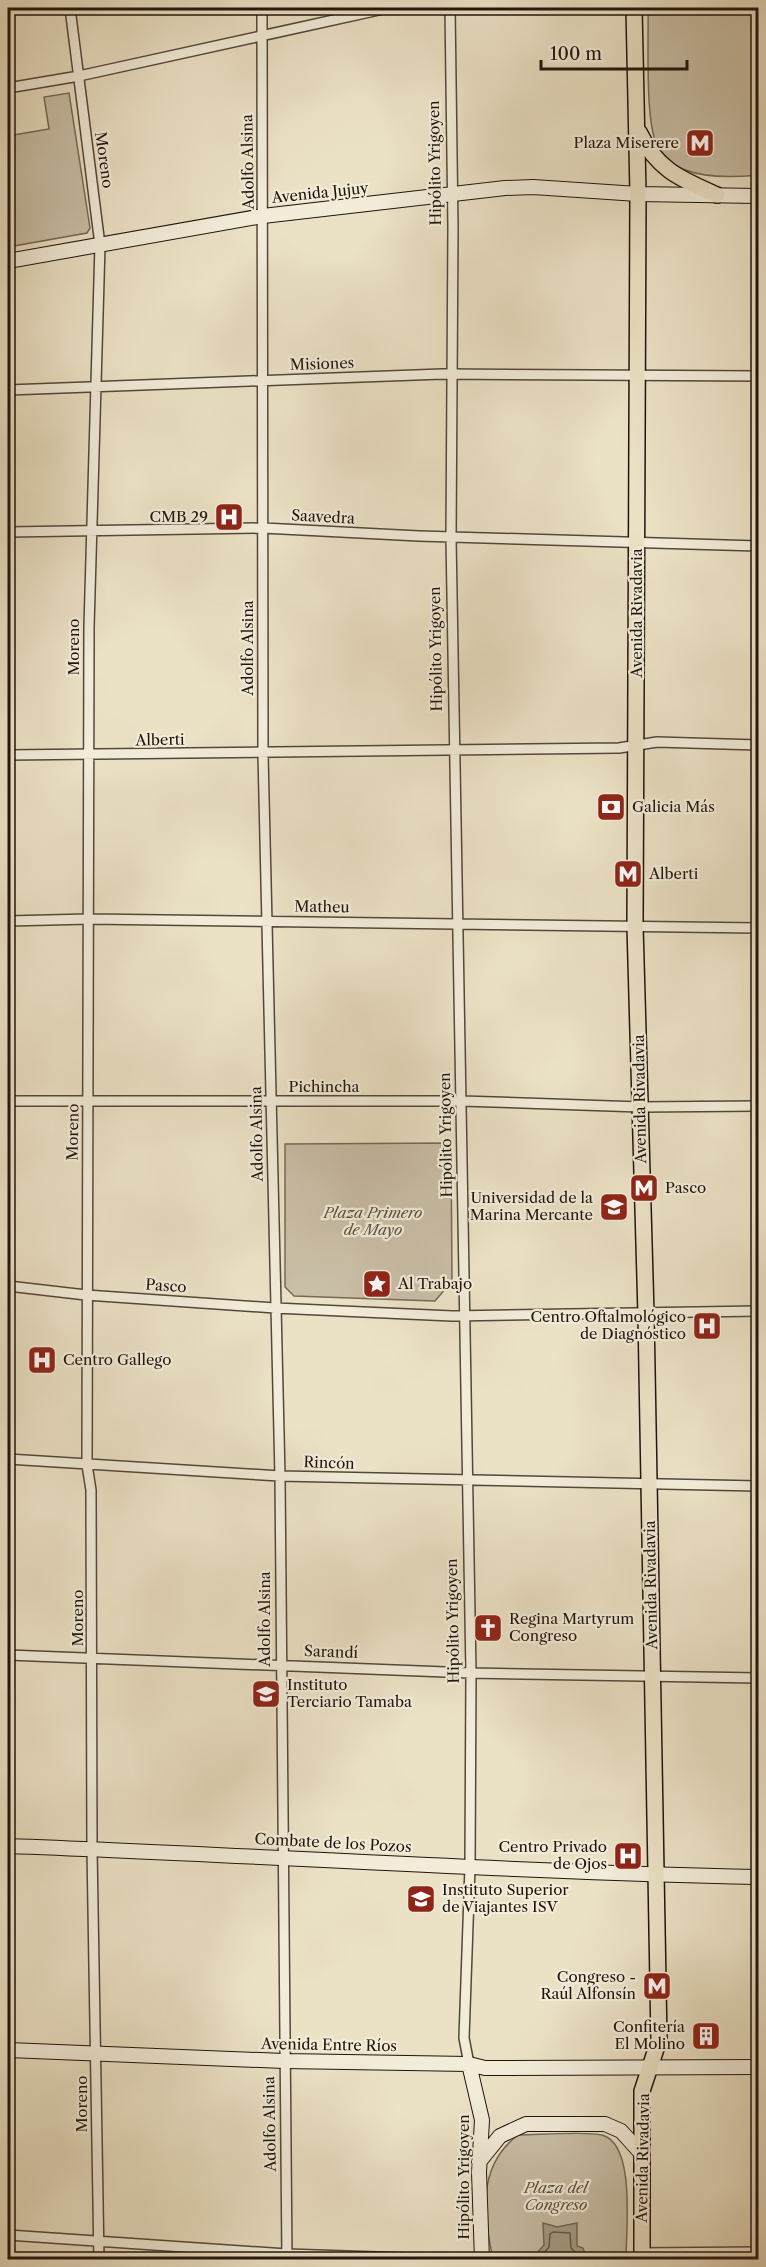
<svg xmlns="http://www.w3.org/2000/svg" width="766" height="2267" viewBox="0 0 766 2267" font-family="'Libre Caslon Text',serif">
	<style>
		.green { fill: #c9bea6; stroke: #75695a; stroke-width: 1.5 }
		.water { fill: #a69b86; stroke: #716556; stroke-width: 1.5 }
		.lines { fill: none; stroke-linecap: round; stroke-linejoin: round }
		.shore { stroke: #64584a; stroke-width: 1.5 }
		.street-casing { stroke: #54473b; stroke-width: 12 }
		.secondary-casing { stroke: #21140d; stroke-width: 16 }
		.primary-casing { stroke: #21140d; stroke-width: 18 }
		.street { stroke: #f2ecd9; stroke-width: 9 }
		.secondary { stroke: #f2ecd9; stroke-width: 14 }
		.primary { stroke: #ebe1c5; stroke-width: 15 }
		.labels { text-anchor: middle; stroke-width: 4.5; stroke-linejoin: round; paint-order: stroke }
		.poi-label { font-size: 15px; fill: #21140d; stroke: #f2ecd9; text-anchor: start }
		.street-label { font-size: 15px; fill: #21140d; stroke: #f2ecd9 }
		.park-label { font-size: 15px; font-style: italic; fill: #5c5043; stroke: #f2ecd9 }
	</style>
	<rect width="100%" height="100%" fill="#ebe1c5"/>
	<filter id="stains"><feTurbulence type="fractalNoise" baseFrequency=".00333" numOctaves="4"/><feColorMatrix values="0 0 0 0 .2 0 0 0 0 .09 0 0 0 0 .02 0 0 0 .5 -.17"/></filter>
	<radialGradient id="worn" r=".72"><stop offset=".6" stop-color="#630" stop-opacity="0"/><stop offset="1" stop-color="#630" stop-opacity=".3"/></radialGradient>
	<path class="green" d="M648,8H758V175C729,178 678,180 659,150C644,126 649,39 648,8Z
		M69,93L90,228L87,233L8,247V136L49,129L44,97Z
		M451,1143L452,1281L435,1301L294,1296L285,1287V1144Z
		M518,2135C537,2135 587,2131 602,2135C636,2144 626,2230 626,2259H493C483,2214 477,2166 518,2135Z"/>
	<path class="water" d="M543,2223L557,2227L577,2223V2246L583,2248L585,2254L583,2258H539L536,2254L544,2245Z"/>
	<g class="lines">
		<path class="shore" d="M544,2260V2253L549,2247L550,2234L553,2232L570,2233L571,2248L577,2254L578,2260"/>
		<g class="street-casing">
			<path id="street" d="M70,8L100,245L89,627L87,1465L91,1490L92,1849L99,2260
				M262,8L263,754L280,1476L287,2260
				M450,8L453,228L451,538L471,1673L470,1867L464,2038L469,2064
				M8,88L79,76L388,8
				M8,390L442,374L758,376
				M8,532L263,528L419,536L758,546
				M8,755L619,748L657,742L758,745
				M8,921L89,919L758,928
				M8,1101H462L640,1107L758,1106
				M8,1286L86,1295L275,1308L452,1316L758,1311
				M8,1459L280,1476L758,1486
				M8,1655L471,1673L758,1678
				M8,2235L287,2254L467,2260
				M642,2253L758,2252"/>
		</g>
		<g class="secondary-casing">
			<path id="secondary" d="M8,261L263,216L505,188L533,187L638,194L758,196
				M8,1846C258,1855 508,1872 758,1877
				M8,2050L284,2061L469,2064L485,2068L758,2067
				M469,2064L482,2120L479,2172L482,2260
				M479,2162L500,2136L526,2124H605L621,2131L640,2152"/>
		</g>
		<g class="primary-casing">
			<path id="primary" d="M634,8L638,194L635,926L646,1314L659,2040L642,2091V2260
				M639,132C657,170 681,179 717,195"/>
		</g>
		<use href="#street" class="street"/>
		<use href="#secondary" class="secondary"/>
		<use href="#primary" class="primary"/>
	</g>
	<defs>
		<g id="metro-square" transform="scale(1.5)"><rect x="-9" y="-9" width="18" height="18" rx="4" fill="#8f2418" stroke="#f2ecd9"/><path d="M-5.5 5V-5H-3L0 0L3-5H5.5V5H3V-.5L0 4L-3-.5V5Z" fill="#fff"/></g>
		<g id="hospital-square" transform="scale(1.5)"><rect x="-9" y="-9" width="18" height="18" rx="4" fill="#8f2418" stroke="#f2ecd9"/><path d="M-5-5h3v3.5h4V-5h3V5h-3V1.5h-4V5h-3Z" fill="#fff"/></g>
		<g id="bank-square" transform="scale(1.5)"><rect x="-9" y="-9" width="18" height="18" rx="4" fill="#8f2418" stroke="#f2ecd9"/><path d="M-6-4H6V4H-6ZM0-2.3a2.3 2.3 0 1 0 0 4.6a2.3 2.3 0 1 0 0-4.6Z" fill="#fff"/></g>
		<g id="university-square" transform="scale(1.5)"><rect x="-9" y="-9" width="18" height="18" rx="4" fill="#8f2418" stroke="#f2ecd9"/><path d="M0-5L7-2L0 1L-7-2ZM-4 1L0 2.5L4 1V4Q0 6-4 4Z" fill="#fff"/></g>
		<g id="sight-square" transform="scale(1.5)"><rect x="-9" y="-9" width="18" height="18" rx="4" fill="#8f2418" stroke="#f2ecd9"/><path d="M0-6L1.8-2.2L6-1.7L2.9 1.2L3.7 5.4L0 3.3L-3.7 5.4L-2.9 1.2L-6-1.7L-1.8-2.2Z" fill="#fff"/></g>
		<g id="church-square" transform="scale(1.5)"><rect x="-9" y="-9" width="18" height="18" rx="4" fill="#8f2418" stroke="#f2ecd9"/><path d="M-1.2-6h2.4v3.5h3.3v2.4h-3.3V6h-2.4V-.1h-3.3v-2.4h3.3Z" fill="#fff"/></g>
		<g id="building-square" transform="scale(1.5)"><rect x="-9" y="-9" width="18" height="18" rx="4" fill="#8f2418" stroke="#f2ecd9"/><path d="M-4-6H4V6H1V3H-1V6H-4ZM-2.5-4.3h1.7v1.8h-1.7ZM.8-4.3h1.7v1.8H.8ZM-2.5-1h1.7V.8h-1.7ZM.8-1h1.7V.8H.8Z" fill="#fff"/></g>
	</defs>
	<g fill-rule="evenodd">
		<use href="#metro-square" x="700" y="143"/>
		<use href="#hospital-square" x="229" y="517"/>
		<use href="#bank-square" x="611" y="807"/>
		<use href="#metro-square" x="628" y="874"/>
		<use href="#metro-square" x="644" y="1188"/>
		<use href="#university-square" x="614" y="1207"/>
		<use href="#sight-square" x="377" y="1284"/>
		<use href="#hospital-square" x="707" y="1326"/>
		<use href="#hospital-square" x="42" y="1360"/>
		<use href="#church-square" x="488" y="1628"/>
		<use href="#university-square" x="266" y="1694"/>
		<use href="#hospital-square" x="628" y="1856"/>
		<use href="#university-square" x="421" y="1899"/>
		<use href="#metro-square" x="657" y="1986"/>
		<use href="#building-square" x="706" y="2036"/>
	</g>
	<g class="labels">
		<g class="poi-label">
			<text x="679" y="148" text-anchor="end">Plaza Miserere</text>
			<text x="208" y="522" text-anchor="end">CMB 29</text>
			<text x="632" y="812">Galicia Más</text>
			<text x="649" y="879">Alberti</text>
			<text x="665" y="1193">Pasco</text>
			<text x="593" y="1203" text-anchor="end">Universidad de la<tspan x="593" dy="17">Marina Mercante</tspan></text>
			<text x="398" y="1289">Al Trabajo</text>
			<text x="686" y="1322" text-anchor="end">Centro Oftalmológico<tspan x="686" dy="17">de Diagnóstico</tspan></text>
			<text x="63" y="1365">Centro Gallego</text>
			<text x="509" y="1624">Regina Martyrum<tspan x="509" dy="17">Congreso</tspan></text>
			<text x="287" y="1690">Instituto<tspan x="287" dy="17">Terciario Tamaba</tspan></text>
			<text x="607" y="1852" text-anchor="end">Centro Privado<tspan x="607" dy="17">de Ojos</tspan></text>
			<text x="442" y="1895">Instituto Superior<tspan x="442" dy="17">de Viajantes ISV</tspan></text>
			<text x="636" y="1982" text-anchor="end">Congreso -<tspan x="636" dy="17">Raúl Alfonsín</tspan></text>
			<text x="685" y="2032" text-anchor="end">Confitería<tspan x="685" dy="17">El Molino</tspan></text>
		</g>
		<g class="street-label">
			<text transform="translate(104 160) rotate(82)" y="5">Moreno</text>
			<text transform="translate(248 162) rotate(-91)" y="5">Adolfo Alsina</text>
			<text transform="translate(435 163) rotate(-91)" y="5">Hipólito Yrigoyen</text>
			<text transform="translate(320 193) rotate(-6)" y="5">Avenida Jujuy</text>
			<text transform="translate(322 364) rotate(-2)" y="5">Misiones</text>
			<text transform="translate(323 517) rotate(3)" y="5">Saavedra</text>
			<text transform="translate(637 613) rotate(-90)" y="5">Avenida Rivadavia</text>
			<text transform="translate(74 647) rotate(-90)" y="5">Moreno</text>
			<text transform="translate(248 648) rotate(-90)" y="5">Adolfo Alsina</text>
			<text transform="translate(436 649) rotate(-91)" y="5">Hipólito Yrigoyen</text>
			<text transform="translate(160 740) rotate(-1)" y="5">Alberti</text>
			<text transform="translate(322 907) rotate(1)" y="5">Matheu</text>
			<text x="324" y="1092">Pichincha</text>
			<text transform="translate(640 1099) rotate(-91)" y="5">Avenida Rivadavia</text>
			<text transform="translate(73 1132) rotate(-89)" y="5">Moreno</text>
			<text transform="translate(257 1134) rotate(-91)" y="5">Adolfo Alsina</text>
			<text transform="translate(446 1135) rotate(-91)" y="5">Hipólito Yrigoyen</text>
			<text transform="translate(166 1286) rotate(4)" y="5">Pasco</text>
			<text transform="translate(329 1463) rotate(2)" y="5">Rincón</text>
			<text transform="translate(651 1585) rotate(-91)" y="5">Avenida Rivadavia</text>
			<text transform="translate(78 1618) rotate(-90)" y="5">Moreno</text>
			<text transform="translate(265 1619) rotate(-90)" y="5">Adolfo Alsina</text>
			<text transform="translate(453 1621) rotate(-91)" y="5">Hipólito Yrigoyen</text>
			<text transform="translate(331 1652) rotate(2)" y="5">Sarandí</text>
			<text transform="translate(333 1843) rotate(3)" y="5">Combate de los Pozos</text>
			<text transform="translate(329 2045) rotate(1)" y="5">Avenida Entre Ríos</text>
			<text transform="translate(82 2104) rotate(-90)" y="5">Moreno</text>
			<text transform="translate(270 2124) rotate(-91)" y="5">Adolfo Alsina</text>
			<text transform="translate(643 2158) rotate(-89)" y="5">Avenida Rivadavia</text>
			<text transform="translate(464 2177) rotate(-90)" y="5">Hipólito Yrigoyen</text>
		</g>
		<g class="park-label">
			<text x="373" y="1218">Plaza Primero<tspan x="373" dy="17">de Mayo</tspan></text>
			<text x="556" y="2193">Plaza del<tspan x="556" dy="17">Congreso</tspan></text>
		</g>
	</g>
	<rect width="766" height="2267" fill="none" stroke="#ebe1c5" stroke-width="30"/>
	<rect x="9" y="9" width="748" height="2249" fill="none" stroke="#21140d" stroke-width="3"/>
	<rect x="15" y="15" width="736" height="2237" fill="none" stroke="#21140d" stroke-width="1.5"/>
	<path d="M541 60v9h146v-9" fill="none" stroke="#21140d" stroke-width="3"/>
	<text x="550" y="60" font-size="18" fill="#21140d" stroke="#f2ecd9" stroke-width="4.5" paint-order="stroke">100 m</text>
	<rect width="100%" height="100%" filter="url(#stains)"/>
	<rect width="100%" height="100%" fill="url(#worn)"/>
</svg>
